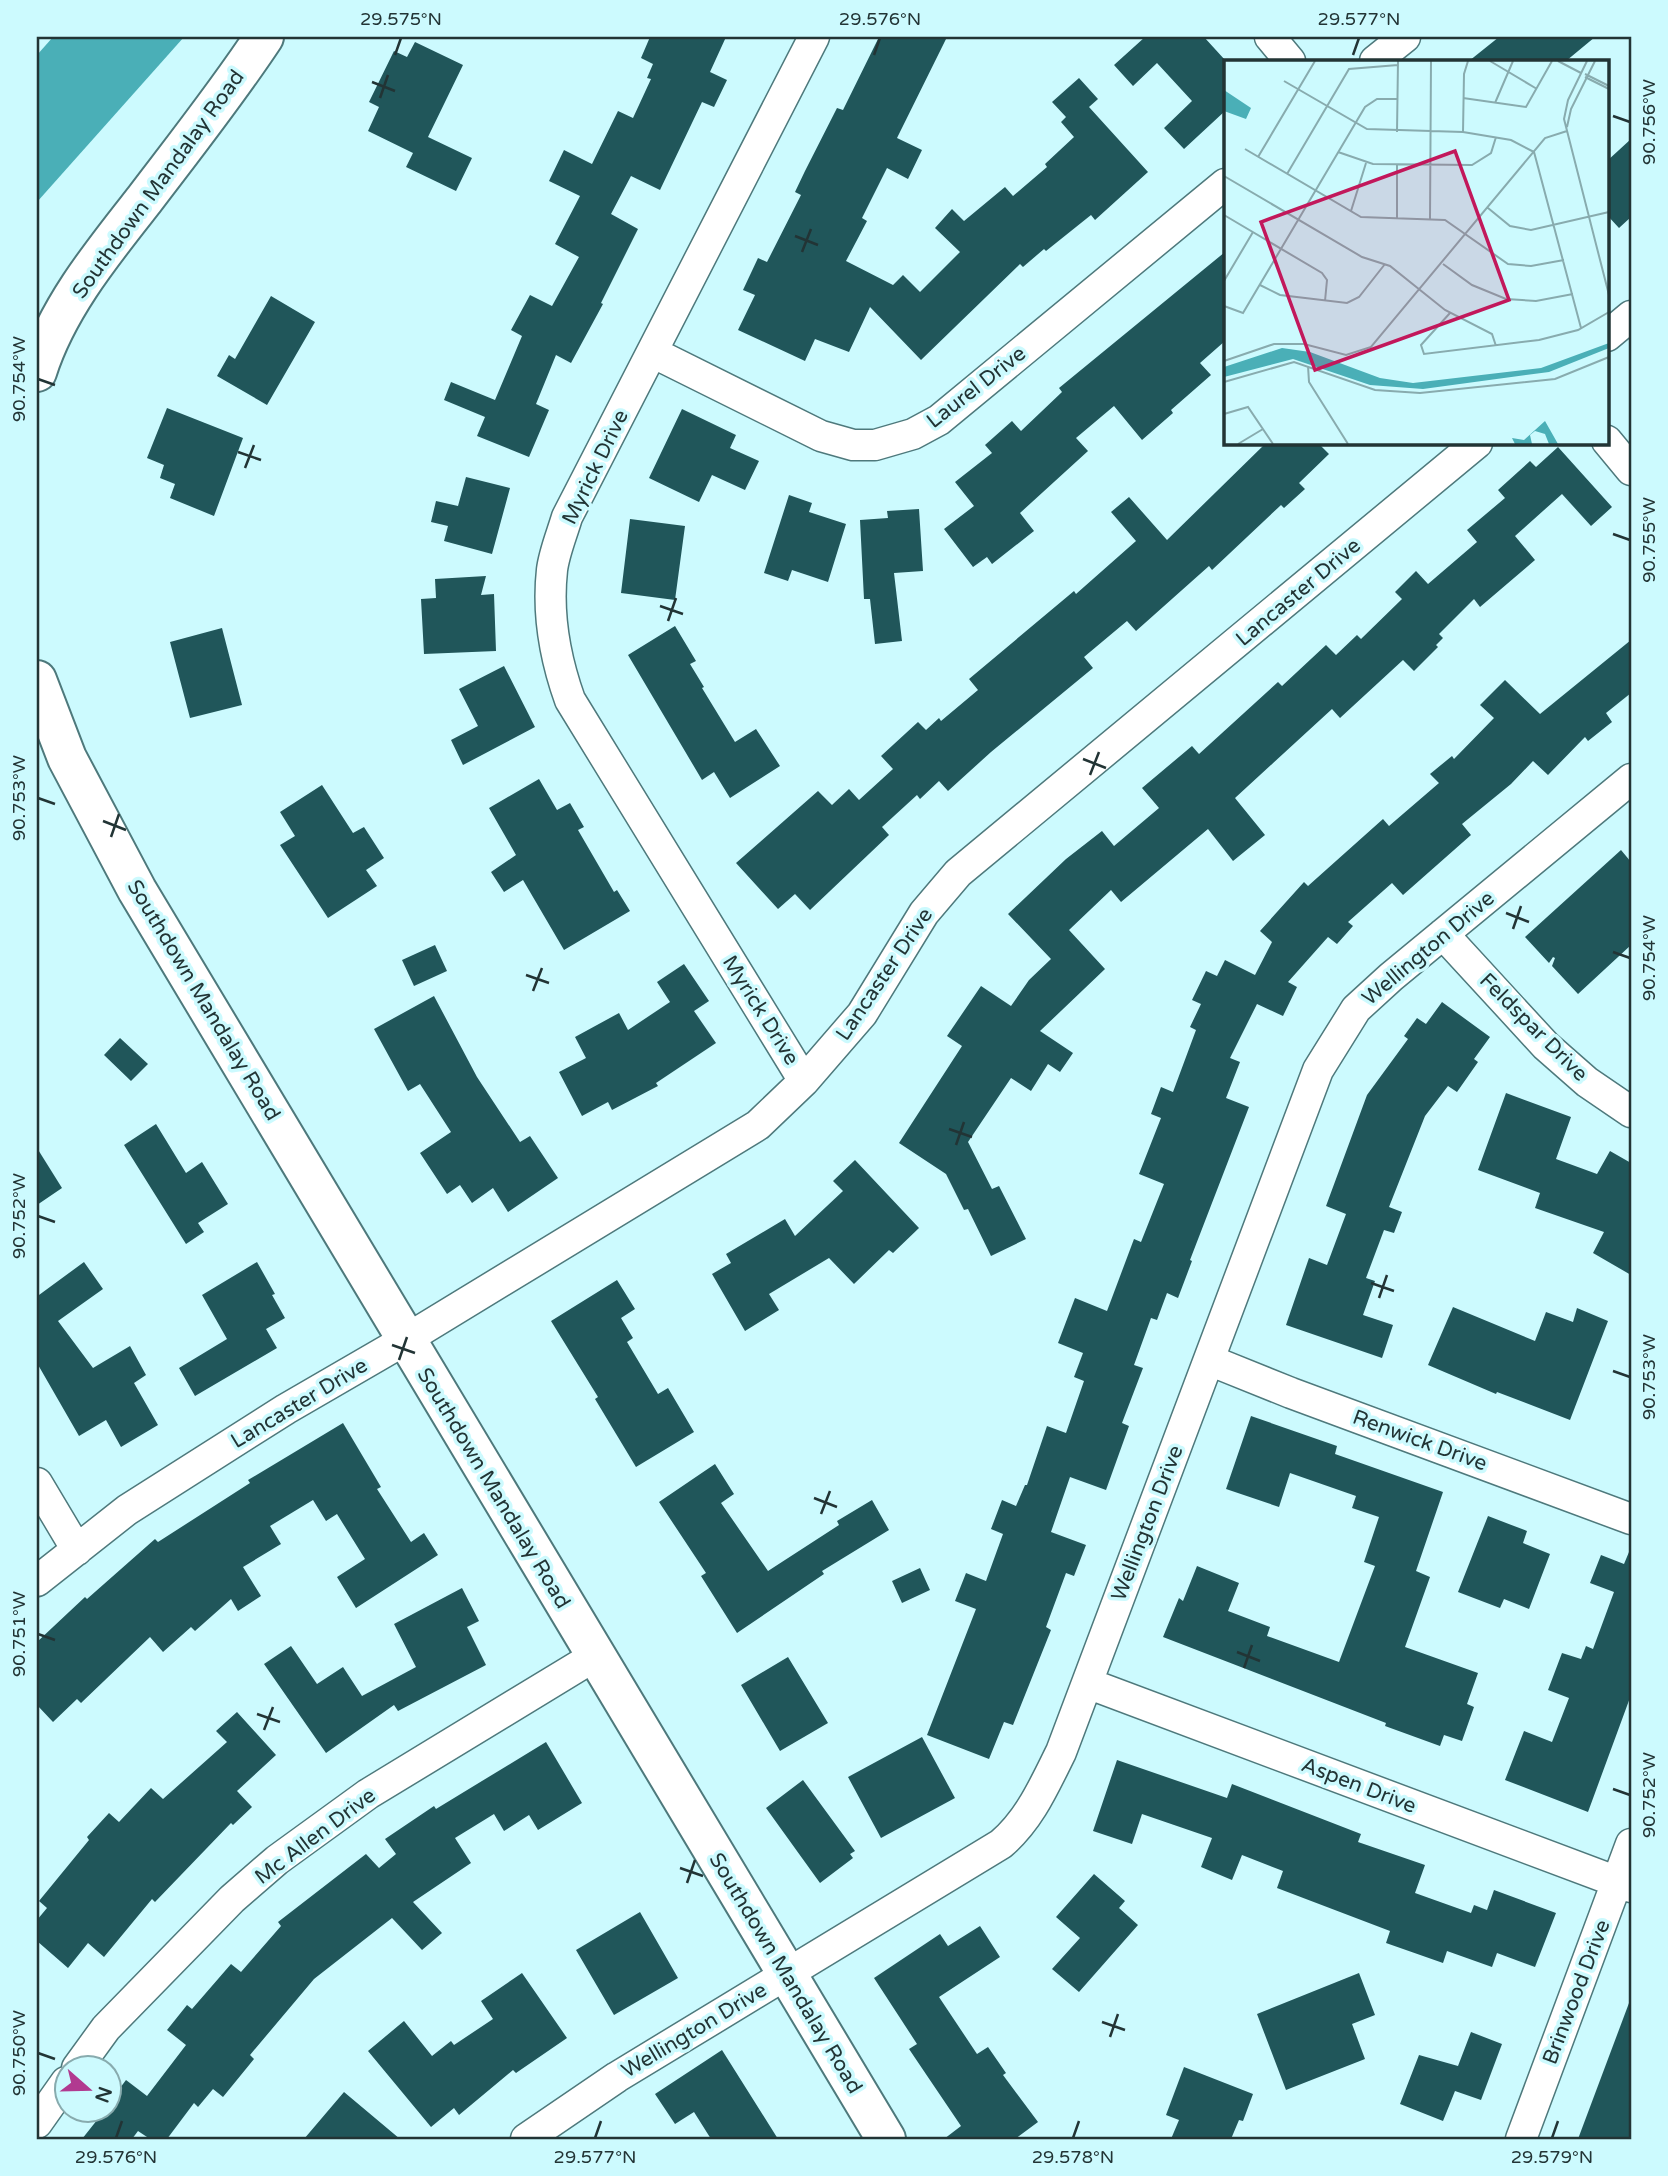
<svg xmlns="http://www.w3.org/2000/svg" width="1668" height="2176" viewBox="0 0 1668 2176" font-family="'Varela Round',sans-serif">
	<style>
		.water { fill: #4aafb7 }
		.building { fill: #20565a }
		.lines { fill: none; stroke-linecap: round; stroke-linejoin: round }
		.street-casing { stroke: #4e797c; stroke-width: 33 }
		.secondary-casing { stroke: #4e797c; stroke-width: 42 }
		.street { stroke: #fff; stroke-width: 30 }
		.secondary { stroke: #fff; stroke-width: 38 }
		.ticks { fill: none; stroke: #223435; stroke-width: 2.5 }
		.labels { text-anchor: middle; stroke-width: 7; stroke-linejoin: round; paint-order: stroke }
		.street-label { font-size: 21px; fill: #223435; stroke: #ccfafe }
		.inset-road { fill: none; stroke: #88abae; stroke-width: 2 }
		.view { fill: #c2185b; fill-opacity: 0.15; stroke: #c2185b; stroke-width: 3.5 }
		.inset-edge { fill: none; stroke: #223435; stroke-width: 3.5 }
		.neatline { fill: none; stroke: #223435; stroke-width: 2.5 }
		.ticks-label { font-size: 18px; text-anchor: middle; fill: #223435 }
	</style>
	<rect width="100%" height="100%" fill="#ccfafe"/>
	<path class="water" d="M53,37H184L37,202V55Z"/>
	<path class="building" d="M650,37H726L710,72L727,80L714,107L702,102L660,190L631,176L611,214L638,229L601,303L603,304L571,363L556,355L536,404L549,410L529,457L477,436L485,417L444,400L451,382L495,400L522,336L511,330L530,295L552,306L579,257L555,244L580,196L549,181L564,150L592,164L618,111L633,118L651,79L647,78L653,64L641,58Z
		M879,37H947L897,138L922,150L908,179L887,168L862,218L867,221L846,261L893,285L903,275L920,292L960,252L935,228L952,209L964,221L1005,187L1013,196L1047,167L1045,164L1074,137L1061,122L1066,117L1052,102L1079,78L1098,99L1089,107L1148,172L1095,220L1091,215L1046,251L1044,249L1023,267L1020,264L921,360L870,307L849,352L815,339L805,361L738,330L755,295L743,290L758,258L767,262L801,195L795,192L805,171L837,108L843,110Z
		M1145,37H1204L1225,60V111L1184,149L1164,128L1192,101L1157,63L1133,86L1114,65Z
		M1499,37H1595L1566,61H1469Z
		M415,42L463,65L428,137L472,158L456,191L406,167L413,153L368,131L379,107L369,102L394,51L407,57Z
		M1631,139V217L1619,228L1607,215V161Z
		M1225,252V341L1200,363L1211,375L1171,410L1173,413L1142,440L1114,406L1076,438L1088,451L1020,513L1034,531L992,564L987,557L973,567L944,529L974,506L955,482L992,453L985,445L1012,421L1021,431L1062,392L1059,388Z
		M271,296L315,322L267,405L217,376L229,355L235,359Z
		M167,408L243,438L214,516L170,498L175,484L160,478L164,465L147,458Z
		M682,409L736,435L730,448L759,461L745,490L712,475L699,502L649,478Z
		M1266,443H1318L1329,454L1299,483L1305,489L1284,508L1281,505L1212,570L1209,566L1136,631L1127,621L1084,657L1093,668L991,752L948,791L939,781L920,799L917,795L882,827L889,835L810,910L795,894L778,909L736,863L818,791L832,805L849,789L859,800L893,769L881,756L918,722L926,730L939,718L941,721L978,690L969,679L1074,591L1076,594L1136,541L1111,512L1129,497L1167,540Z
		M1558,447L1612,507L1591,526L1562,494L1515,536L1535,560L1480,607L1474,599L1439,634L1443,638L1436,645L1438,647L1414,671L1403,660L1340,718L1332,709L1235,798L1265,835L1233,861L1208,829L1121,902L1111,890L1069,930L1105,969L1040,1031L1073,1053L1060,1072L1048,1064L1031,1091L1011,1078L968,1142L992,1189L999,1186L1026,1239L991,1256L968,1209L964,1210L946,1174L899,1143L962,1046L947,1036L981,986L1011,1006L1029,980L1051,959L1008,914L1066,859L1102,831L1114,846L1159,808L1142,788L1192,746L1199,754L1278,682L1282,686L1326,645L1336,655L1357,635L1361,639L1402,599L1395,592L1416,571L1428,584L1477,542L1467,530L1505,498L1498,490L1530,461L1536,467Z
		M466,477L510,488L492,554L444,541L448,526L431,522L436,501L458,506Z
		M789,495L812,503L809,512L846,524L828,582L792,570L788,581L764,573Z
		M919,509L923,571L894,573L902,641L875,644L870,599H864L860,520L888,518L887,511Z
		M630,519L685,526L675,600L621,593Z
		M486,576L481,595L494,594L496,651L424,654L421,599L436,598L435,579Z
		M675,626L696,661L690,664L704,687L702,688L735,742L756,729L780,766L730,798L714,772L702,780L628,655Z
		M222,628L242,705L190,718L170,642Z
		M1631,640V693L1606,713L1612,722L1588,741L1585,737L1548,775L1533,761L1511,784L1462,824L1471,835L1403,895L1392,883L1348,922L1353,926L1337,944L1328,937L1288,982L1297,987L1283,1016L1257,1004L1230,1058L1240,1062L1226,1098L1249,1107L1190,1260L1192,1261L1178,1298L1167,1293L1157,1320L1151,1318L1134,1365L1143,1368L1122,1423L1129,1426L1106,1490L1070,1477L1051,1532L1086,1545L1074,1576L1066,1573L1046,1627L1051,1630L1013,1725L1004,1722L989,1759L927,1735L976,1609L955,1601L966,1573L986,1581L1003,1534L991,1529L1002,1500L1016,1506L1025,1485H1027L1047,1426L1066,1433L1084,1381L1074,1377L1083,1353L1058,1343L1075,1298L1107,1311L1134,1239L1141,1242L1164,1184L1139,1174L1161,1118L1151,1114L1161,1087L1173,1092L1196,1030L1190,1027L1201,1004L1192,1000L1206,971L1217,976L1225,960L1255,975L1272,942L1260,931L1304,882L1308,886L1383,819L1389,826L1439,783L1430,774L1452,756L1454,759L1494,718L1480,705L1505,680L1540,714Z
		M504,666L535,727L463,765L451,740L478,726L459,689Z
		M539,779L557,810L570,803L584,827L578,830L614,892L617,890L630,911L564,950L523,880L504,892L491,872L516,855L489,808Z
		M322,785L353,833L364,827L384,858L366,870L377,886L328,918L280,845L295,836L280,812Z
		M1621,850L1631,862V945L1578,994L1552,966L1555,958L1553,957L1549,963L1525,937Z
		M435,945L447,971L414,986L402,960Z
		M684,964L709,1001L694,1011L716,1043L656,1083L658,1086L612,1110L608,1102L582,1116L559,1072L586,1058L575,1037L619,1013L628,1030L670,1002L657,982Z
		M434,996L477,1077L520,1142L530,1136L558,1178L508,1212L493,1188L472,1203L460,1185L447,1194L420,1153L451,1132L420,1084L408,1091L374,1029Z
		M1442,1002L1490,1037L1474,1059L1478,1062L1457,1092L1448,1086L1425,1116L1389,1207L1402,1212L1394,1233L1384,1230L1366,1278L1375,1281L1363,1315L1393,1325L1382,1358L1286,1325L1309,1258L1327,1265L1346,1214L1326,1206L1367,1095L1408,1039L1404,1036L1417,1018L1426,1024Z
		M120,1038L148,1064L131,1081L104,1055Z
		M1506,1093L1571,1117L1556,1159L1597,1174L1610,1151L1631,1163V1275L1593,1253L1604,1232L1535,1208L1540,1193L1478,1170Z
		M156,1124L186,1173L202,1162L228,1204L198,1223L204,1232L186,1244L124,1145Z
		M37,1148L62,1188L37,1205Z
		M855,1160L919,1228L893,1253L889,1250L854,1284L829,1258L769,1294L779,1310L745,1331L712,1274L731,1263L726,1254L785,1219L795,1236L843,1191L833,1181Z
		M84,1262L103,1289L58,1321L93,1368L130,1346L146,1375L134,1383L158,1425L121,1447L106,1420L79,1436L37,1363V1292L39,1295Z
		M257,1262L275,1294L272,1295L285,1318L266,1329L277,1348L195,1396L179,1368L227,1339L202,1295Z
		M617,1280L635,1309L621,1318L633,1338L627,1342L658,1394L668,1388L694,1432L636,1467L595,1399L598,1397L551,1321Z
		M1453,1307L1535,1341L1546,1312L1573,1322L1577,1308L1608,1321L1570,1420L1497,1392L1496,1394L1428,1365Z
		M1251,1416L1337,1446L1335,1454L1443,1492L1416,1571L1430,1577L1405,1647L1478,1673L1467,1704L1474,1707L1462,1741L1444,1735L1440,1746L1385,1726L1386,1723L1163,1637L1179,1598L1183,1601L1197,1566L1239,1583L1228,1611L1270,1627L1267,1636L1339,1662L1375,1566L1364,1562L1379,1517L1352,1508L1356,1496L1290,1473L1279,1507L1226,1489Z
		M343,1423L381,1487L377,1489L411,1542L424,1533L438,1555L356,1608L337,1577L365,1559L337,1514L326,1521L313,1500L270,1526L281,1544L243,1567L261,1596L238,1611L231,1599L195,1631L191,1627L163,1652L150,1637L81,1703L77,1699L53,1722L37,1705V1642L85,1597L87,1599L155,1539L158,1542L250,1483L248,1480Z
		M715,1464L734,1494L721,1503L768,1571L839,1525L837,1521L872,1500L889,1530L822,1571L824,1574L737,1633L701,1576L706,1573L659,1502Z
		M1488,1516L1527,1531L1523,1543L1550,1554L1529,1609L1504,1599L1500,1608L1458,1592Z
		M1629,1552H1631V1695L1588,1812L1505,1780L1524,1731L1552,1742L1569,1698L1548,1690L1562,1653L1581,1659L1586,1646L1593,1649L1614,1592L1590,1583L1601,1555L1624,1564Z
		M920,1568L930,1590L902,1603L892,1581Z
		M462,1588L479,1621L467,1627L486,1665L398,1711L394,1705L326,1753L264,1664L291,1646L317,1684L343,1667L362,1696L416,1667L394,1624Z
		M788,1657L828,1723L780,1751L741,1685Z
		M237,1712L276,1755L237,1791L252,1807L233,1825L231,1823L155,1902L152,1899L104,1957L88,1943L68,1968L37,1941V1920L47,1908L39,1901L89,1840L87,1837L109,1813L119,1822L151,1788L163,1799L227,1742L216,1731Z
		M922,1737L955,1798L881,1838L848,1777Z
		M546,1742L582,1803L538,1830L529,1815L504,1831L494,1814L455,1838L471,1863L413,1902L442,1933L422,1950L392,1918L314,1979L250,2055L254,2059L223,2097L213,2089L198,2107L194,2103L167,2139H150L138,2131L132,2139H82L105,2110H108V2104L126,2080L147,2096L186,2045L167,2030L187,2005L192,2009L231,1964L241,1972L281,1926L278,1922L366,1854L379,1868L396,1854L385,1839L434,1806L436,1809Z
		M1117,1760L1227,1798L1232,1784L1361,1834L1358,1842L1425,1865L1415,1893L1471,1913L1474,1905L1487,1910L1494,1890L1556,1913L1535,1967L1497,1953L1492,1967L1447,1951L1443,1963L1386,1943L1390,1931L1277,1888L1283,1871L1242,1855L1232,1880L1201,1867L1212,1838L1142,1814L1132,1844L1093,1831Z
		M803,1780L855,1851L850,1854L853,1858L820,1883L766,1808Z
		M1094,1874L1125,1901L1119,1908L1138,1925L1079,1992L1052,1969L1080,1938L1056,1917Z
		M640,1912L678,1978L614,2015L576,1950Z
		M980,1926L1000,1957L939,1997L977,2054L988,2047L1006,2073L1003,2075L1038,2122L1015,2139H944L961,2126L909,2049L917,2044L874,1978L940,1934L948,1946Z
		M522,1973L567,2038L516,2073L513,2070L459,2115L454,2108L431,2127L368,2051L404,2021L432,2056L451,2041L454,2045L493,2019L481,2001Z
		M1359,1973L1375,2015L1352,2024L1365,2059L1286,2090L1257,2014Z
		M1629,2003L1631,2004V2139H1578Z
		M1471,2032L1502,2044L1481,2100L1455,2091L1443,2121L1400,2104L1419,2055L1458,2066Z
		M722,2050L778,2139H711L694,2112L675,2124L655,2094Z
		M1184,2067L1253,2094L1243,2121L1239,2120L1231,2139H1171L1179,2120L1166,2115Z
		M344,2092L400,2139H304Z"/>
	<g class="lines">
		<g class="street-casing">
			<path id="street" d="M1270,37L1290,61
				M1375,61L1405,37
				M1607,336L1631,316
				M652,352L821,436L853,445H875L913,434L939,420L1225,184
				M1607,441L1631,470
				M1443,934L1546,1046L1587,1082L1631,1112
				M804,1081L570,700C555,658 547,615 552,570C554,553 562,534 567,517L814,37
				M1209,1360L1291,1393L1631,1519
				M37,1483L77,1550
				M37,1581L127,1510L286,1409L405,1340L758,1125L804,1081L862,1014L924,913L958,873L1477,443
				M1087,1683L1631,1887
				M77,2068L106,2028L232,1899L277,1860L368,1794L595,1656
				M37,2123L66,2082
				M526,2139L617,2077L1001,1844C1030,1819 1044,1786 1061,1752L1318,1070L1356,1009L1391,977L1631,779
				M1521,2139L1631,1844"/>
		</g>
		<g class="secondary-casing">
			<path id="secondary" d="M37,372C57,308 103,252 144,200C185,146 227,93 264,37
				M37,680L67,758L137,890L886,2139"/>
		</g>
		<use href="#street" class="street"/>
		<use href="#secondary" class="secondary"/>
	</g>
	<path class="ticks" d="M395,55L401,38M874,55L880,38M1353,55L1359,38M372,82L395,91M380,98L388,75M1613,116L1630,122M795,236L818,245M802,252L811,229M38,379L55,385M238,452L261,460M245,468L254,445M1613,534L1630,540M660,606L683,614M668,621L676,598M1083,759L1106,768M1090,775L1099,752M38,798L55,804M103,821L126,830M111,837L119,814M1506,913L1529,922M1513,929L1521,906M1613,952L1630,958M526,975L549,983M533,991L542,968M949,1129L972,1137M956,1145L964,1122M38,1216L55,1222M1371,1283L1394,1291M1379,1298L1387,1275M392,1345L415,1353M399,1360L407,1337M1613,1371L1630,1377M814,1498L837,1507M821,1514L830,1491M38,1634L55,1640M1237,1652L1260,1661M1244,1668L1252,1645M257,1714L280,1722M264,1730L273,1707M1613,1789L1630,1795M680,1868L703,1876M687,1883L695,1860M1102,2022L1125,2030M1110,2037L1118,2014M38,2053L55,2059M116,2138L122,2121M595,2138L601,2121M1073,2138L1079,2121M1552,2138L1558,2121"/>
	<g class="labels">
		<g class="street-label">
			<text transform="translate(158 184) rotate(-54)" y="7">Southdown Mandalay Road</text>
			<text transform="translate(976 387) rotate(-38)" y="7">Laurel Drive</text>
			<text transform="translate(595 467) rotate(-64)" y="7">Myrick Drive</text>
			<text transform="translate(1298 592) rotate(-40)" y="7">Lancaster Drive</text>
			<text transform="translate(1428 948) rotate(-40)" y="7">Wellington Drive</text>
			<text transform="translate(884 974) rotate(-56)" y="7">Lancaster Drive</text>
			<text transform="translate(204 1000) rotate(59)" y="7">Southdown Mandalay Road</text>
			<text transform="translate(761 1010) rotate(58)" y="7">Myrick Drive</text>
			<text transform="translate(1534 1027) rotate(45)" y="7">Feldspar Drive</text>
			<text transform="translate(299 1403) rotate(-31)" y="7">Lancaster Drive</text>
			<text transform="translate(1420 1440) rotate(20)" y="7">Renwick Drive</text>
			<text transform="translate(494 1488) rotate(59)" y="7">Southdown Mandalay Road</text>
			<text transform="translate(1147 1523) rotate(-69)" y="7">Wellington Drive</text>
			<text transform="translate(1359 1785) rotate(21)" y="7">Aspen Drive</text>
			<text transform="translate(315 1836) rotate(-37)" y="7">Mc Allen Drive</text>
			<text transform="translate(786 1973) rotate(59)" y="7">Southdown Mandalay Road</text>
			<text transform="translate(1576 1992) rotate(-69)" y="7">Brinwood Drive</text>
			<text transform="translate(694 2030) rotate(-31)" y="7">Wellington Drive</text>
		</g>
	</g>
	<g transform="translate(1224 60)">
		<rect width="385" height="385" fill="#ccfafe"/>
		<path d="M0,30L27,48L22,59L0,51ZM385,283V288L325,312L199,329L146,325L69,299L0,317V307L58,288L86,292L156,318L189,323L317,308ZM321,361L334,384H325L321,374L311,371L306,375L308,384H291L288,378L300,380Z" fill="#4aafb7"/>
		<path class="inset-road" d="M266,1L313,29M334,1L357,13M363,1L344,40L340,59L385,235M361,14L385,26M361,17L385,29M60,21L143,69L239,72L287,80L310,92L357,268M239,38L302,47L328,1M271,43L289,1M343,67L347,49L371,1M173,72L174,1M239,72L240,14L244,1M21,89L137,157L221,160L284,204L307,206L340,200M114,92L149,104L248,105L267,93L272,77M34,97L91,1M63,114L125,9L174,5M0,116L138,197L166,206L221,250L268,274L272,286M264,148L286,166L307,170L385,152M127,151L142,103M0,155L98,213L103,220L101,241M173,159V105M206,159L207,1M219,204L248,225L282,239L312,241L349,234M0,221L29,172M36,225L56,235L123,243L135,237L161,204M0,246L19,253L141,47L153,39H174M226,253L197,285L200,294L315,280L354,270L385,252M0,301L50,284H80L122,295L147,287L321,78L343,71M84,306L85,322L124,384M0,322L70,302L151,330L196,333L331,319L385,297M0,354L24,347L49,384M14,384L39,369"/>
		<path class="view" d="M231,91L285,240L91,310L37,162Z"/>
		<rect width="385" height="385" class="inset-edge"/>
	</g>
	<rect width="1668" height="2176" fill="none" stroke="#ccfafe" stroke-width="77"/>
	<g transform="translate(88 2089) rotate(110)"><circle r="33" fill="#ccfafe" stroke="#88abae" stroke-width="2"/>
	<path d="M0-5L12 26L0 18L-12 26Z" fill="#b13a90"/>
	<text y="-10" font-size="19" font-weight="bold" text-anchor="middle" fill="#223435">N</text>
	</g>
	<rect x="38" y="38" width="1592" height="2100" class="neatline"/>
	<g class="ticks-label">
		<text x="401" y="25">29.575°N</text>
		<text x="880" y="25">29.576°N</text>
		<text x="1359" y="25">29.577°N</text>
		<text transform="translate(1649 122) rotate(-90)" y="6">90.756°W</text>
		<text transform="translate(19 379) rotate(-90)" y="6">90.754°W</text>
		<text transform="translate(1649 540) rotate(-90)" y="6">90.755°W</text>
		<text transform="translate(19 798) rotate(-90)" y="6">90.753°W</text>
		<text transform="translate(1649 958) rotate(-90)" y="6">90.754°W</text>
		<text transform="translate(19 1216) rotate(-90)" y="6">90.752°W</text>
		<text transform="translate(1649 1377) rotate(-90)" y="6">90.753°W</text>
		<text transform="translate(19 1634) rotate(-90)" y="6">90.751°W</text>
		<text transform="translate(1649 1795) rotate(-90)" y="6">90.752°W</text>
		<text transform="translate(19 2053) rotate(-90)" y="6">90.750°W</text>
		<text x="116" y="2163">29.576°N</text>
		<text x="595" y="2163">29.577°N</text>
		<text x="1073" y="2163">29.578°N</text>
		<text x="1552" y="2163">29.579°N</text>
	</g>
</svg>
